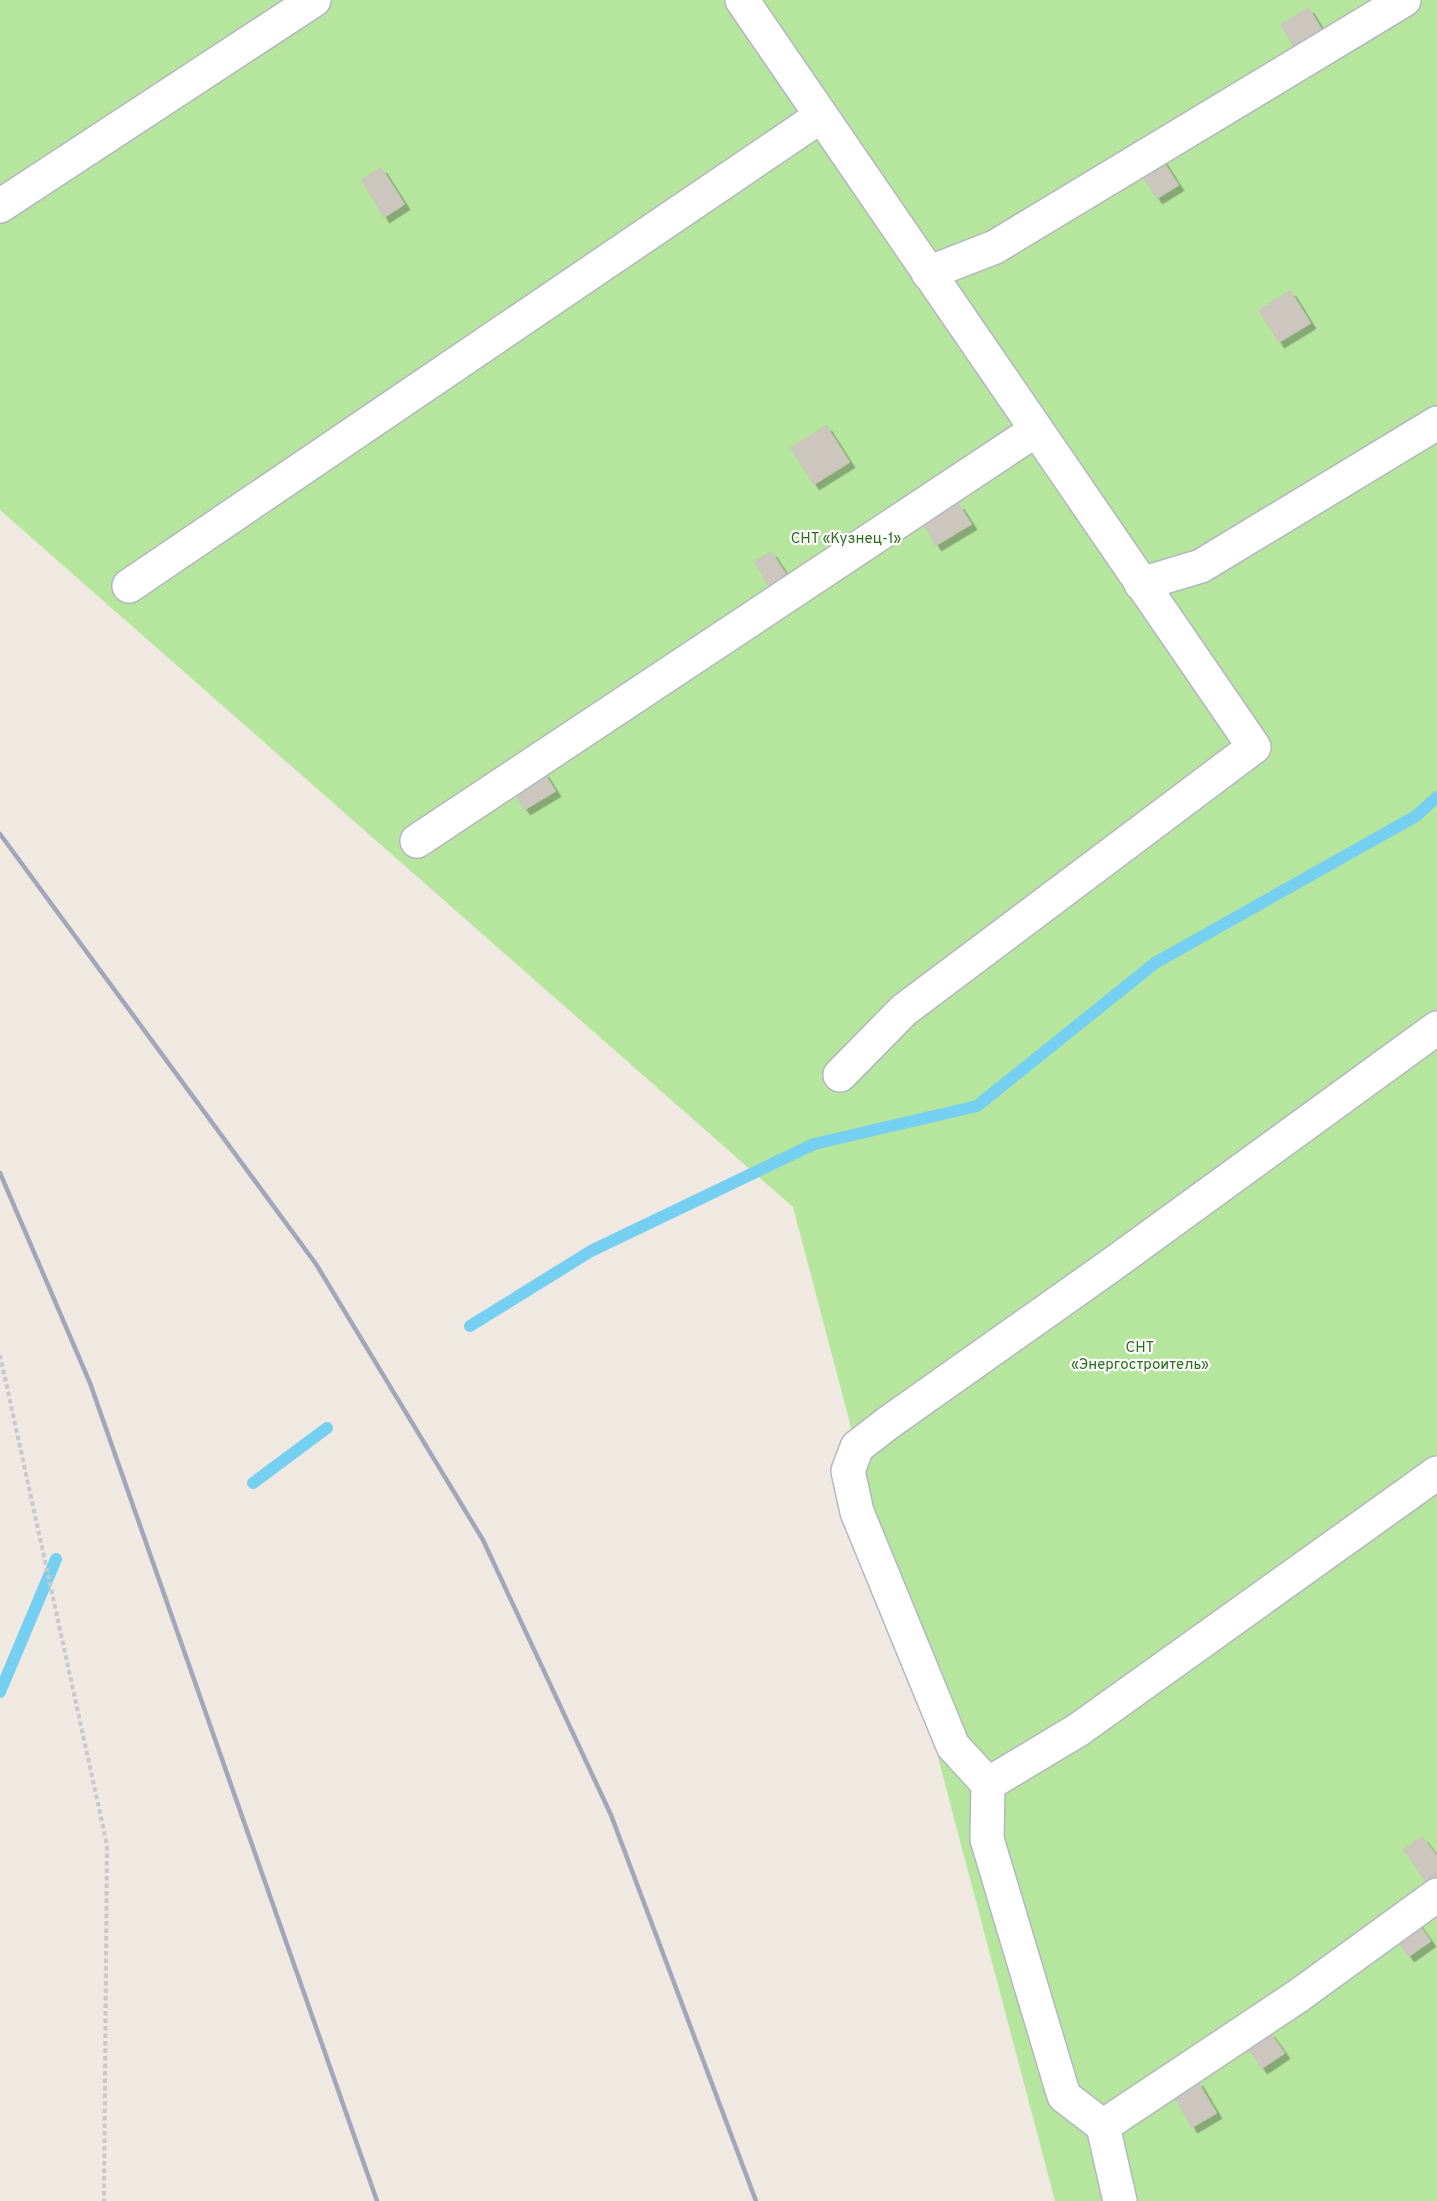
<svg xmlns="http://www.w3.org/2000/svg" width="1437" height="2201" viewBox="0 0 1437 2201" font-family="Overpass,sans-serif">
	<style>
		.green { fill: #b6e59e }
		.lines { fill: none; stroke-linecap: round; stroke-linejoin: round }
		.stream { stroke: #75cff0; stroke-width: 12 }
		.building { fill: #cbc7bf; stroke: #cbc5ba; stroke-width: 1.5; filter: url(#shadow) }
		.minor-casing { stroke: #b4b7c1; stroke-width: 36 }
		.path { stroke: #c9c9c9; stroke-width: 4; stroke-dasharray: 4.5 3; stroke-linecap: butt }
		.minor { stroke: #fff; stroke-width: 33 }
		.rail { stroke: #a3a6b8; stroke-width: 4.5 }
		.labels { text-anchor: middle; stroke-width: 4.5; stroke-linejoin: round; paint-order: stroke }
		.park-label { font-size: 15px; fill: #2c6e1b; stroke: #fff }
	</style>
	<defs>
		<filter id="shadow"><feDropShadow dx="5.5" dy="5.5" stdDeviation="0" flood-color="#0004"/></filter>
	</defs>
	<rect width="100%" height="100%" fill="#efe9e1"/>
	<path class="green" d="M0,0H1437V2201H1055L793,1207L0,510Z"/>
	<g class="lines">
		<path class="stream" d="M470,1326L591,1251L814,1144L977,1106L1155,963L1416,816L1437,797
			M253,1483L327,1428
			M0,1692L56,1559"/>
	</g>
	<path class="building" d="M1308,8L1321,29L1294,46L1281,25Z
		M1158,154L1178,185L1157,198L1137,167Z
		M381,168L404,204L384,217L362,180Z
		M1290,291L1310,323L1279,342L1259,310Z
		M826,426L849,462L814,484L791,448Z
		M958,504L971,524L936,545L924,525Z
		M771,552L786,575L769,586L755,562Z
		M543,772L555,791L525,809L513,791Z
		M1422,1837L1437,1857V1876L1427,1883L1404,1850Z
		M1415,1920L1430,1941L1409,1956L1394,1936Z
		M1269,2032L1284,2053L1262,2068L1247,2047Z
		M1197,2081L1216,2113L1192,2127L1173,2094Z"/>
	<g class="lines">
		<g class="minor-casing">
			<path id="minor" d="M742,0L1254,747L904,1010L840,1075
				M0,206L314,0
				M928,273L995,247L1404,0
				M1141,584L1201,566L1437,423
				M129,586L821,116
				M417,841L1036,430
				M988,1784L953,1746L857,1512L848,1471L857,1447L888,1423L1110,1266L1437,1028
				M1103,2126L1298,1996L1437,1895
				M1120,2201L1103,2126L1064,2096L987,1839L988,1784L1078,1730L1437,1473"/>
		</g>
		<path class="path" d="M0,1355L107,1845L104,2201"/>
		<use href="#minor" class="minor"/>
		<path class="rail" d="M0,834L316,1264L483,1540L611,1815L756,2201
			M0,1173L90,1383L377,2201"/>
	</g>
	<g class="labels">
		<g class="park-label">
			<text x="846" y="543">СНТ «Кузнец-1»</text>
			<text x="1140" y="1352">СНТ<tspan x="1140" dy="17">«Энергостроитель»</tspan></text>
		</g>
	</g>
</svg>
